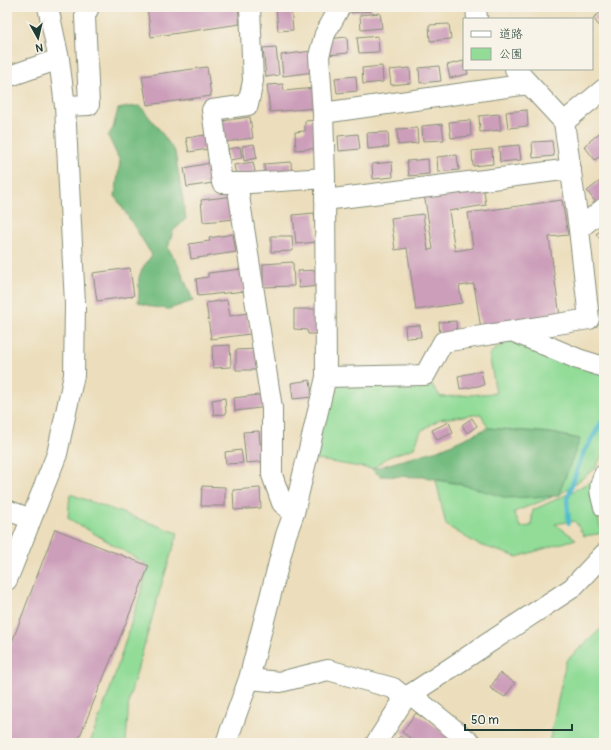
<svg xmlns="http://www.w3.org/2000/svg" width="611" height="750" viewBox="0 0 611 750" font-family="Pangolin,'Klee One',sans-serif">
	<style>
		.green { fill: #92dc98; stroke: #588c66 }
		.forest { fill: #75bc80; stroke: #4a7c5a }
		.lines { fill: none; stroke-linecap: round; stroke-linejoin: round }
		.stream { stroke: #51bbcd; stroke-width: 4.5 }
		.building { fill: #cc9eba }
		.minor-casing { stroke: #868e78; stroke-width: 22 }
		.minor { stroke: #fff; stroke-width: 20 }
	</style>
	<rect width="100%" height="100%" fill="#f7f3e8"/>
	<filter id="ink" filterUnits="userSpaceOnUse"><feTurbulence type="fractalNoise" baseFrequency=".025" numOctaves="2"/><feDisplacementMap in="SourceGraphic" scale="8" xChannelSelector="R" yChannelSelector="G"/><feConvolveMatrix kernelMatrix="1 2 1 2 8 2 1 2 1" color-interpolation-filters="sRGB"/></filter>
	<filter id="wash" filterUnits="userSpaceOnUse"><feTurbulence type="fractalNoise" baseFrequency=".012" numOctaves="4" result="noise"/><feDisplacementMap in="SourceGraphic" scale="16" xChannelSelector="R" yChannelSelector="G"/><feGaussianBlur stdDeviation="0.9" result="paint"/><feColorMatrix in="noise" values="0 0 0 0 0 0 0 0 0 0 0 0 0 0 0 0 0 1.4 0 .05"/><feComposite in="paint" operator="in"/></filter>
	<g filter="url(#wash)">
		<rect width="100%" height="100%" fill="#ecdebc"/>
		<path class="green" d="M511,338L604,373V450L596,468L558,496L580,439L551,433L488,428L481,414L440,419L421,431L414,448L388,457L372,469L307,458L326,377L425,375L441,397L496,393L489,354Z
			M436,480L500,491L552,497L514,512L520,527L531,526L533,510L568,494L591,481L600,527L604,530V533L584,536L575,521L555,524L576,539L517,557L477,544L446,525Z
			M70,494L178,533L162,583L129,699L126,743H90L111,687L149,566L68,518Z
			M604,626V743H549L566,661Z"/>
		<path class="forest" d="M140,106L159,129L175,152L186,219L173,231L168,248L179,266L193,301L169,309L152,307L138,302C140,292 138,287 139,278C141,269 147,262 152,255L115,196L120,161L108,136L113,128L118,109L128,107Z
			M488,428L551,433L580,439L558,496L507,498L460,484L425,477L380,476L372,469L441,449Z"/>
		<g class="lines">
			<path class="stream" d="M569,523L567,499L569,494L582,456L604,418"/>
		</g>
		<g id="blocks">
			<path class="building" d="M147,7H238L240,24L151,37Z
				M276,7H291L293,30L278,31Z
				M351,7H371L372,11L351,13Z
				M604,10V32L593,18Z
				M380,13L382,28L361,30L360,15Z
				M449,24L451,39L430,41L429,25Z
				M378,36L379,52L359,53L357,38Z
				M347,37L348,53L328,55L327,39Z
				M276,47L279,75L266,77L263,48Z
				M312,51L314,72L283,76L281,55Z
				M464,61V69H467L468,74L450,78L447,65Z
				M382,66L383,82L363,84L362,68Z
				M439,66L441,81L420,83L419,68Z
				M207,67L211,96L147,105L142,76Z
				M410,68L411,83L391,85L389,70Z
				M356,76L357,91L337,93L335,78Z
				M283,84L284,91L315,88L317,108L270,112L267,85Z
				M527,110L528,126L508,128L506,112Z
				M499,114L501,130L480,132L479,116Z
				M250,117L253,138L225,142L222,121Z
				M317,120L320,148L296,150L295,132L305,131V121Z
				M470,120L471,136L451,138L449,122Z
				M442,124L444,140L423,141L422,126Z
				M417,128L418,143L398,145L397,129Z
				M604,129V153L595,160L584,146Z
				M388,132L389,147L368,149L367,133Z
				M358,134L360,149L339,151L338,136Z
				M205,135L208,149L189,152L186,138Z
				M552,141L554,156L533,158L532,142Z
				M254,144L257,158L244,161L242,146Z
				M519,145L521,160L500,162L499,147Z
				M240,147L242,158L230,160L228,149Z
				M492,149L493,164L473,166L472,151Z
				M457,155L459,170L438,172L437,157Z
				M428,159L429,174L409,176L407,161Z
				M253,162L256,176L237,179L234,165Z
				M291,162L292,175L265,178L264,164Z
				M392,162L393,177L373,179L372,164Z
				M210,163L213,183L187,187L184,168Z
				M604,178V199L597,204L587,191Z
				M483,185L486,205L449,211L455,251L473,248L468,213L562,200L568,235L549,237L560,317L481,329L474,284L459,286L462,303L416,310L407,248L395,250L391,218L423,214L428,250L433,249L424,194Z
				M234,196L236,219L203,222L201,200Z
				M314,213L317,242L296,244L293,215Z
				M604,228V244L596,234Z
				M233,234L236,252L191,259L189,244L210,241L209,238Z
				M271,236H292L293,251L271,252Z
				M293,262L294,286L263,287V264Z
				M130,268L134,296L97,301L93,273Z
				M242,269L245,291L198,296L196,279L208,277V273Z
				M317,270L319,286L299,288L298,271Z
				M227,300L230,316L247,313L250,334L211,339L206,303Z
				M294,309H318V334H308L307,330L294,329Z
				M456,321L457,335L440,336L439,322Z
				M420,325L421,337L406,338L405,326Z
				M230,345L231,367L213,368L212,346Z
				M258,349V370H236V350Z
				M481,371L484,385L460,389L458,376Z
				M310,380L312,397L293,399L291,383Z
				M266,394L268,407L235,411L234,398Z
				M225,398L226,414L214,415L212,400Z
				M472,418L477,426L467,433L462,425Z
				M449,422L453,433L437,440L432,430Z
				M259,431L260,444L268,443L269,461L246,463L243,432Z
				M241,450L243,463L226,464L225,452Z
				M202,486L225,487V506H201Z
				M260,488L261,508L234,510L233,490Z
				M55,529L149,566L77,743H7V655Z
				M500,673L515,683L505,697L490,688Z
				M416,713L460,743H417L402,732Z
				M400,736L409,743H394Z"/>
		</g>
	</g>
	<g filter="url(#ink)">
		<use href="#blocks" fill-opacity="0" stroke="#868e78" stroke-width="1"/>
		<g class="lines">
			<g class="minor-casing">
				<path id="minor" d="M250,7L253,81L248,105L212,110L222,183H250L325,178
					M476,7L477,19
					M7,77L59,59
					M65,106L89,105L85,16L89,7
					M323,113L528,84
					M564,122L604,89
					M237,183L272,408V475L282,503L294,513
					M325,200L571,169
					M579,229L604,208
					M512,331L578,359L604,367
					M326,377L425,375L443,342L589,319L579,229L564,122L515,69
					M604,475C598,488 600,493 604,507
					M7,510L31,519
					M7,580L57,454L74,375L75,304L65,106L59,59L48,7
					M249,679L280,682L328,670L393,688L405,698
					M410,694L471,743
					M226,743L249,679L286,535L294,513L326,377L325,178L323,113L319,56L325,34L340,7
					M376,743L405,698L572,588L604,554"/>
			</g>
			<use href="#minor" class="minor"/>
		</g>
	</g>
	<rect width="611" height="750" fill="none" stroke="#f7f3e8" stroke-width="24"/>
	<rect x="463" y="18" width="130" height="52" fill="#f7f3e8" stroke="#a1aaa0"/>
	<rect x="471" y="31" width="20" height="6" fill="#ffffff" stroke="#a1aaa0"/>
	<text x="499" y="38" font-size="12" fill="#1f3d34">道路</text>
	<rect x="471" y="48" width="20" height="12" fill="#92dc98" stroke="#a1aaa0"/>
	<text x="499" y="58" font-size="12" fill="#1f3d34">公園</text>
	<g transform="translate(38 38) rotate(172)" stroke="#f7f3e8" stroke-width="3" paint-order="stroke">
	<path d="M0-3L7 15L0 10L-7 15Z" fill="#1f3d34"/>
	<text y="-6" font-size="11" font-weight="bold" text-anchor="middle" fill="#1f3d34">N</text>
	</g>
	<path d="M465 724v6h107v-6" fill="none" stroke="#1f3d34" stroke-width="2"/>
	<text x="471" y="724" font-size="12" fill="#1f3d34" stroke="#f7f3e8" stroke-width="3" paint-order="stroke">50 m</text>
</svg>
